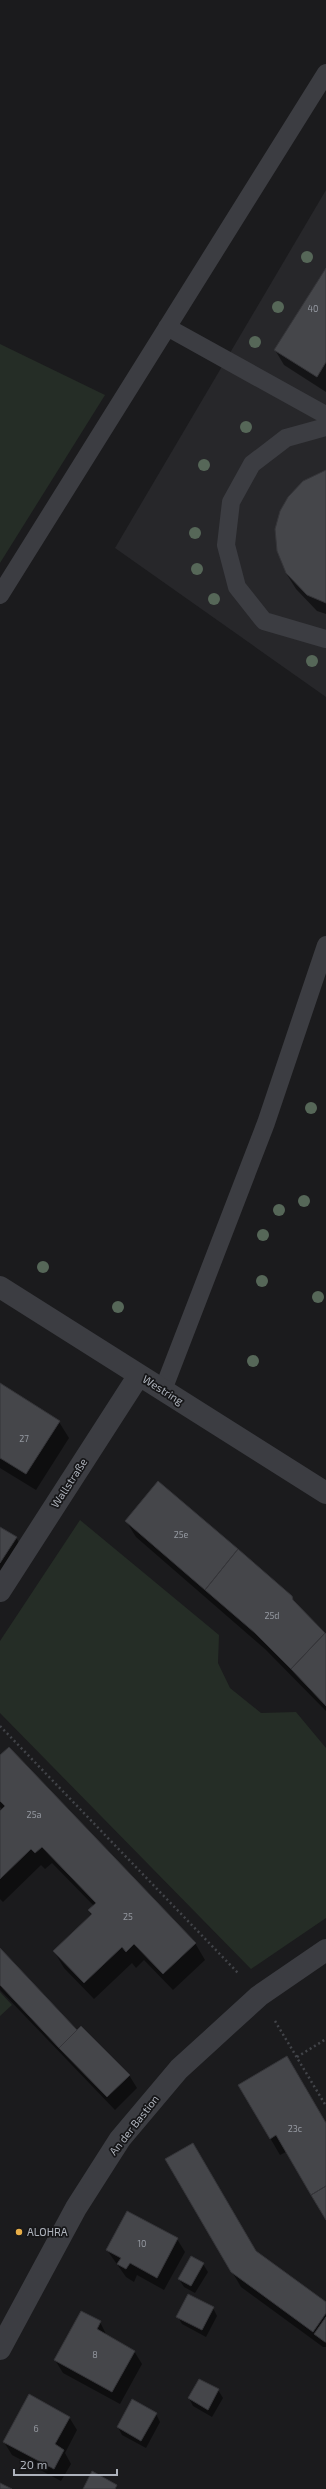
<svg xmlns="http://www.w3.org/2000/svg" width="326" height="2489" viewBox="0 0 326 2489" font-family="'Exo 2',sans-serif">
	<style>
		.built { fill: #27272a }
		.green { fill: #252d26 }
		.shadow { fill: #0007 }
		.building { fill: #45464a; stroke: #353539 }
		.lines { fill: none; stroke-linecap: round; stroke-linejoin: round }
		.path { stroke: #424449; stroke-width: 2.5; stroke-dasharray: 2 3; stroke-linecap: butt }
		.lane { stroke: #3c3d42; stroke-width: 18 }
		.street { stroke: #3c3d42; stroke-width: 22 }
		.tree { fill: #566758 }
		.poi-dot { fill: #e8ae48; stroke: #161618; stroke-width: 1.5 }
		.labels { text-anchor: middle; stroke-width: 3.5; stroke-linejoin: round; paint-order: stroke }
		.number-label { font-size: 9px; fill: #9498a0 }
		.street-label { font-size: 11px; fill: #aeb3bc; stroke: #161618 }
		.poi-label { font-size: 11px; fill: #aeb3bc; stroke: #161618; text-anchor: start }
	</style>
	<rect width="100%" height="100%" fill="#1b1b1d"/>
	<path class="built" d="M326,190V697L115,548Z"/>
	<path class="green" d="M0,344L105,395L0,563Z
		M80,1520L219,1635L218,1663L230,1688L261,1713L296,1712L326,1748V1918L251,1969L0,1713V1641Z
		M0,1992L12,2005L0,2016Z"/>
	<path class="shadow" d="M326,270V392L284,365L275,350Z
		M326,471V614L317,611L296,589L286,573Z
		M0,1384L59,1422L69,1438L36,1490L0,1468Z
		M126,1521L292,1597L296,1605L326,1635V1711L265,1649L136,1537Z
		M0,1528L16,1537L20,1545L0,1578Z
		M0,1757L195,1943L205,1960L173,1990L144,1960L136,1968L132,1963L94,1999L64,1968L54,1951L92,1916L89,1911L94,1906L52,1863L45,1869L41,1865L3,1902L0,1899V1812L3,1810L0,1807Z
		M0,1949L77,2031L129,2075L137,2088L115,2110L0,1990Z
		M239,2085L326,2125V2219L286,2152L280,2155Z
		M167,2160L255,2252L326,2303V2347H323L241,2287Z
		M177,2239L185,2252L164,2290L137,2275L134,2282L126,2277L107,2250Z
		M203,2264L208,2272L195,2293L184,2287L179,2279Z
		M213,2308L217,2316L206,2337L182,2324L178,2317Z
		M100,2322L107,2336L134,2351L142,2364L120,2404L63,2373L55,2360Z
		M218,2390L223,2398L212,2417L193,2406L189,2398Z
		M156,2414L160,2422L146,2448L122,2435L118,2427Z
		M69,2417L77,2430L65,2453L71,2464L61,2481L12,2455L4,2442Z"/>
	<path class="building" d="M326,268V362L317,377L274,350Z
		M326,470V603L307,595L286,573L277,551L275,529L280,511L288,497L303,481Z
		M0,1383L60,1421L26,1474L0,1458Z
		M158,1481L238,1549L205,1590L125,1521Z
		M0,1527L17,1537L0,1563Z
		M238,1549L292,1596L293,1600L325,1633L291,1669L255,1633L205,1590Z
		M325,1633L326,1634V1706L291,1669Z
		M9,1747L196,1943L163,1974L134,1944L126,1952L122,1947L84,1983L53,1951L92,1914L88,1910L96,1903L42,1847L35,1853L31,1849L0,1879V1811L5,1806L0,1801V1755Z
		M0,1948L77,2030L59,2048L0,1985Z
		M81,2026L130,2075L107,2097L59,2048Z
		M287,2056L326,2123V2186L311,2195L276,2135L270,2139L238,2085Z
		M193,2143L256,2251L326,2302V2313L313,2332L231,2272L165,2159Z
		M326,2186V2220L311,2195Z
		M127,2211L178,2238L157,2278L130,2263L126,2269L117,2264L121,2258L106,2250Z
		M191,2256L204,2263L191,2286L178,2279Z
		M188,2294L214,2307L202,2330L176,2317Z
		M81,2311L101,2321L97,2329L135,2351L112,2392L54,2360Z
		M326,2317V2342H325L314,2334Z
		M199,2379L219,2389L208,2410L188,2398Z
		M29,2394L70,2417L55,2444L64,2450L54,2469L3,2442Z
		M132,2399L157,2413L141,2441L117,2427Z
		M92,2471L117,2485L115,2489H83Z
		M0,2483L12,2489H0Z"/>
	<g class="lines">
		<path class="path" d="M0,1726L239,1974
			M275,2021L326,2106
			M297,2057L326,2039"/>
		<path class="lane" d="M167,327L322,413
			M326,427L286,438L252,464L231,502L226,545L237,587L264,621L326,639
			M0,595L326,73
			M163,1390L266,1123L326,945"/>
		<path class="street" d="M0,1287L326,1493
			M0,1591L139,1375
			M0,2349L76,2208L120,2139L179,2069L259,1996L326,1950"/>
	</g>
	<g class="tree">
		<circle cx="307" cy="257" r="6"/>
		<circle cx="278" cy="307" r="6"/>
		<circle cx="255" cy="342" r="6"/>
		<circle cx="246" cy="427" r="6"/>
		<circle cx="204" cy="465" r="6"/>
		<circle cx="195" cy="533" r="6"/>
		<circle cx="197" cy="569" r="6"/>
		<circle cx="214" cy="599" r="6"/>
		<circle cx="312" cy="661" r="6"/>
		<circle cx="311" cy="1108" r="6"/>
		<circle cx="304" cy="1201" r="6"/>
		<circle cx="279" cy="1210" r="6"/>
		<circle cx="263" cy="1235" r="6"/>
		<circle cx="43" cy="1267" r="6"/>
		<circle cx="262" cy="1281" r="6"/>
		<circle cx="318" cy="1297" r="6"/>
		<circle cx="118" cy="1307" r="6"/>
		<circle cx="253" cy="1361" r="6"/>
	</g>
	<circle class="poi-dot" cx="19" cy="2232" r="4"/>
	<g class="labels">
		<g class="number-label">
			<text x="313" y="312">40</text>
			<text x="24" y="1442">27</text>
			<text x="181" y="1538">25e</text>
			<text x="272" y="1619">25d</text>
			<text x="34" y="1818">25a</text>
			<text x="128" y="1920">25</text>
			<text x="295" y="2132">23c</text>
			<text x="142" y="2247">10</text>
			<text x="95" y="2358">8</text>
			<text x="36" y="2432">6</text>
		</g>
		<g class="street-label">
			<text transform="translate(163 1390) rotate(32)" y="4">Westring</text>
			<text transform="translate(69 1483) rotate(-57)" y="4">Wallstraße</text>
			<text transform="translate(134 2125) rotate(-52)" y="4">An der Bastion</text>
		</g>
		<g class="poi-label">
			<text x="27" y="2236">ALOHRA</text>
		</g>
	</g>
	<path d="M14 2469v6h103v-6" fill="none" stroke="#aeb3bc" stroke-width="2"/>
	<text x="20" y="2469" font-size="12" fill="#aeb3bc" stroke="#161618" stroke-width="3" paint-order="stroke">20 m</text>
</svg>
